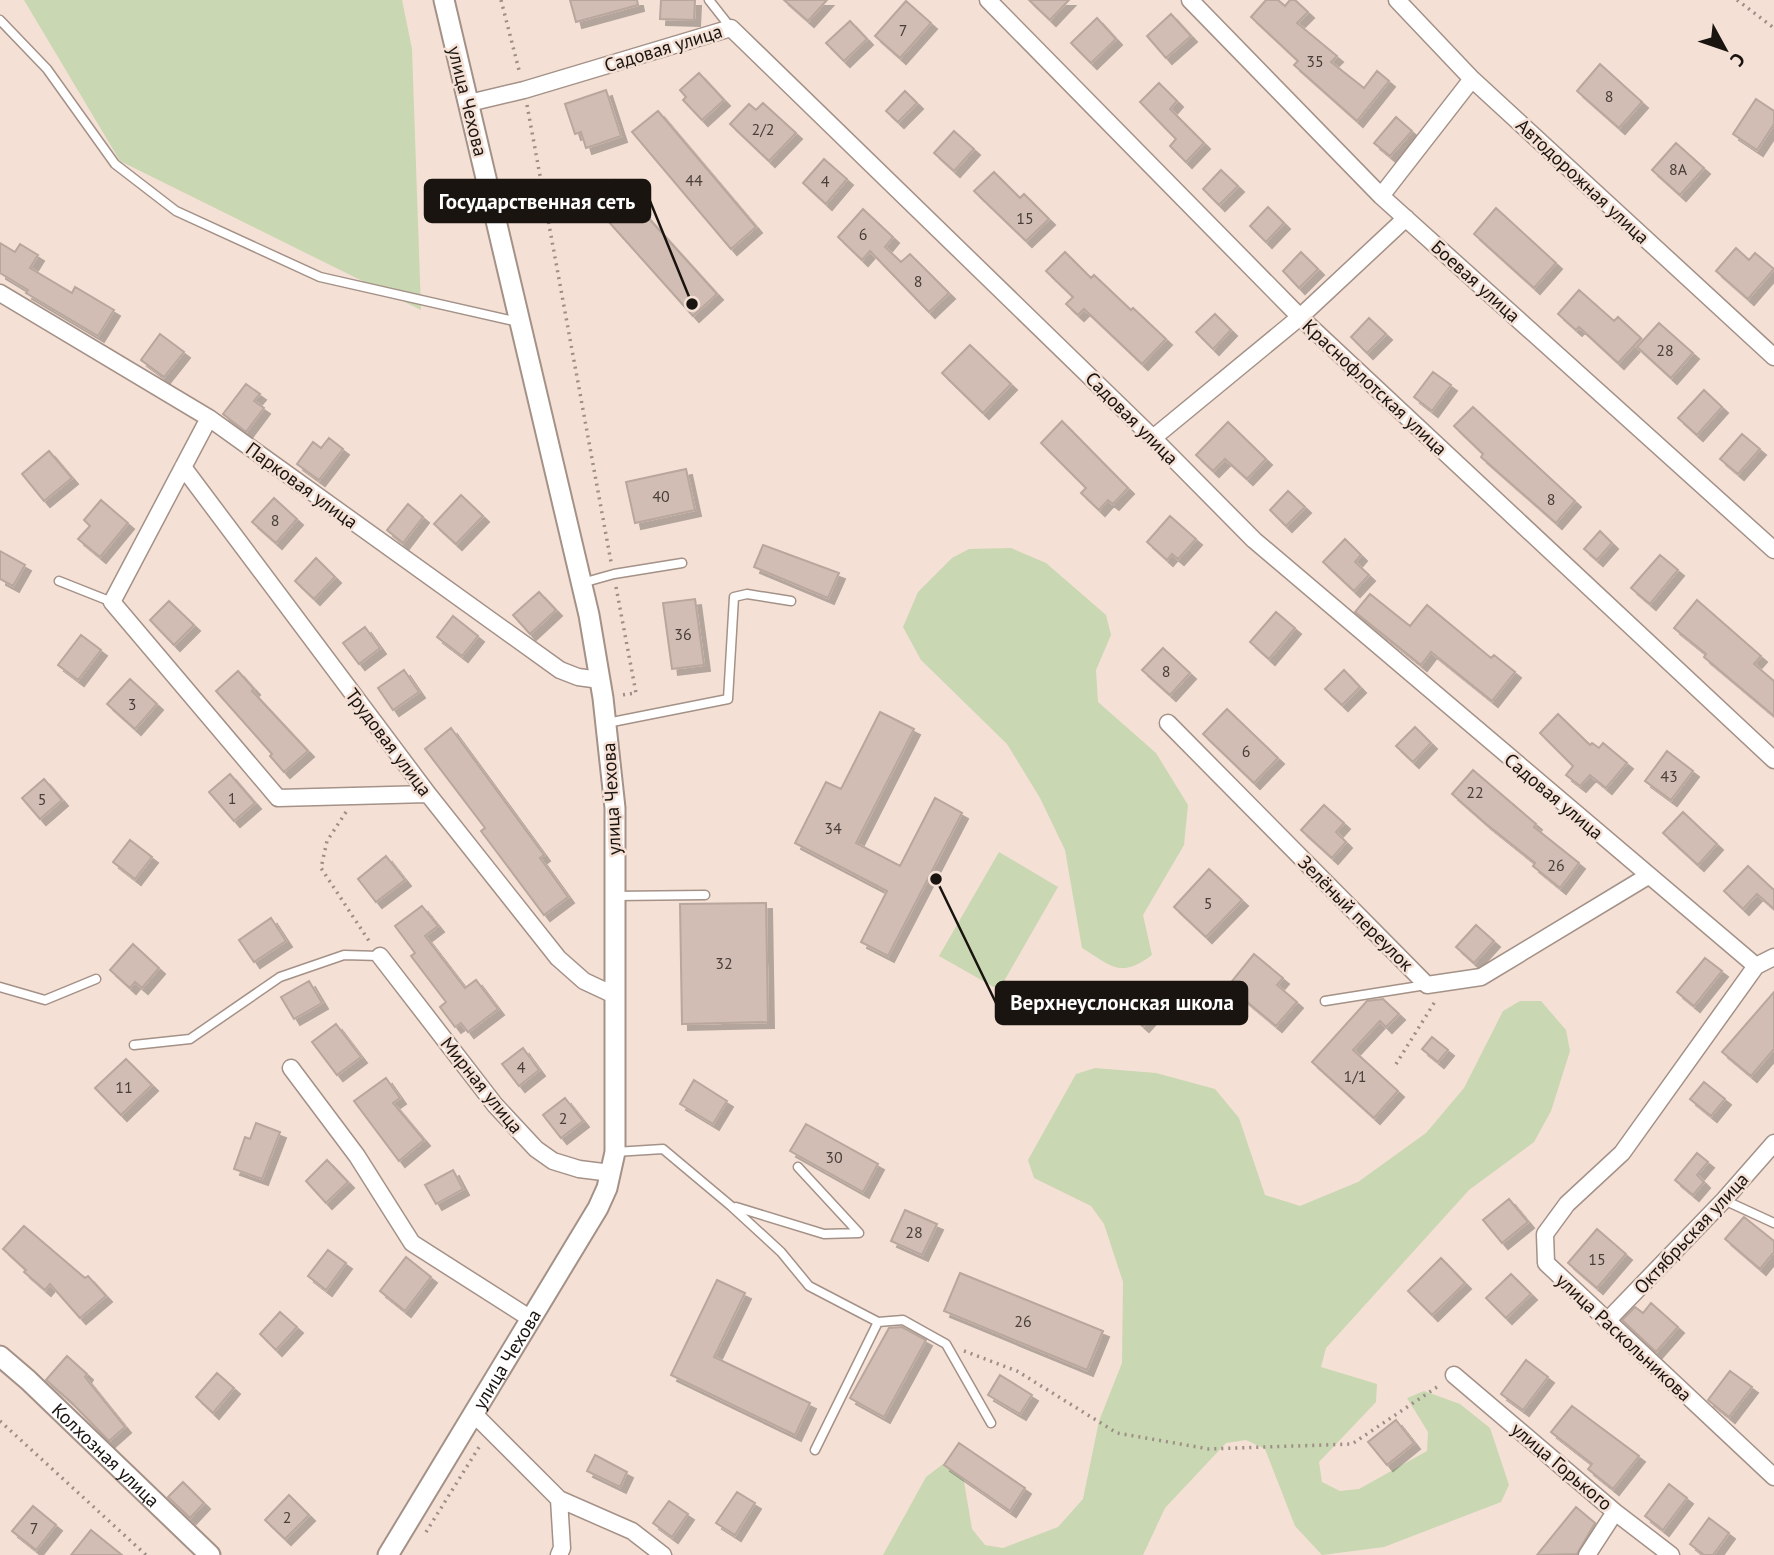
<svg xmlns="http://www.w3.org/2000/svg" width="1774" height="1555" viewBox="0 0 1774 1555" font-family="'PT Sans',sans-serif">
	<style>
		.green { fill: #c9d7b2 }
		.building { fill: #d1bdb3; stroke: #b9a69c; stroke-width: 2; filter: url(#shadow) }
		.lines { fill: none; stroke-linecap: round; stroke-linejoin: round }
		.service-casing { stroke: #a49187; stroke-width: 11 }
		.minor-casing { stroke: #a49187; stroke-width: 19 }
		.tertiary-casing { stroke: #a49187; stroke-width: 23 }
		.path { stroke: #9d8e86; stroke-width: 3.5; stroke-dasharray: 2 5; stroke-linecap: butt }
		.service { stroke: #fff; stroke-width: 8 }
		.minor { stroke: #fff; stroke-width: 16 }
		.tertiary { stroke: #fff; stroke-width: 19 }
		.labels { text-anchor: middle; stroke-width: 5; stroke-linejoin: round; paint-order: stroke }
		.number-label { font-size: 16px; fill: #483e39 }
		.street-label { font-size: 19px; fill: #1a1410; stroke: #f4e0d5 }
		.leader { fill: none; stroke: #1a1410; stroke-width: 2.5 }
		.callout-dot { fill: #1a1410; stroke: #f4e0d5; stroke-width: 2.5 }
		.callout { fill: #1a1410; stroke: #1a1410; stroke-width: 2.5 }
		.callout-label { font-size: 21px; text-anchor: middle; font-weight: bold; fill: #fff }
	</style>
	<defs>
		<filter id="shadow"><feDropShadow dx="6" dy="6" stdDeviation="0" flood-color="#0004"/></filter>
	</defs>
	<rect width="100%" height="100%" fill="#f4e0d5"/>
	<path class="green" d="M24,0H402L412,49L421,310L120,161Z
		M1011,548L1046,563L1106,615L1111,635L1096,670L1098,702L1156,753L1188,805L1184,845L1143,915L1152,955C1120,979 1112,966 1082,948L1065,850L1040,798L1007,744L921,660L903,627L918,592L952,558L969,549Z
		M999,852L1058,887L999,990L939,956Z
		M1520,1001H1541L1566,1030L1570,1051L1551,1111L1534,1142L1469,1190L1326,1348L1321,1367L1377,1384L1376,1402L1319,1462L1322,1482L1340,1491L1359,1489L1427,1451L1428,1432L1407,1398L1424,1391L1460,1404L1490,1428L1509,1485L1501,1502L1384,1547L1322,1555L1295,1526L1265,1449L1246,1440L1226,1443L1165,1508L1143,1555H883L926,1477L943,1464L962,1470L972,1529L985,1545L1003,1548L1058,1527L1083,1499L1099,1421L1122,1363L1123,1282L1104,1224L1091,1206L1034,1178L1028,1160L1076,1074L1095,1068L1156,1073L1215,1089L1239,1118L1265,1195L1300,1206L1358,1182L1426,1133L1464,1088L1503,1011Z"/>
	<path class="building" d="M570,0H637L638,5L576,22Z
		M661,0H695L694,20L660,19Z
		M784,0H827L808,21Z
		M1029,0H1069L1050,20Z
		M1266,0H1278L1285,6L1290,0H1295L1308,12L1297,23L1337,56L1331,62L1364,88L1377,71L1389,81L1357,121L1294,65L1298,61L1251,17Z
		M906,1L931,23L900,58L875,36Z
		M1171,14L1191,36L1166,58L1147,36Z
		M1097,18L1116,39L1091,63L1071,43Z
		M850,21L867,39L844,61L826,43Z
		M1600,64L1642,102L1619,128L1577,91Z
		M699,73L724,100L702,120L683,100L686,97L680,90Z
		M1159,83L1177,101L1170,109L1204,143L1186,162L1170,146L1176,139L1140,102Z
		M606,90L621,136L586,148L581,132L575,134L565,104Z
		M905,91L917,103L898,122L886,111Z
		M1756,99L1774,111V124L1757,150L1733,134Z
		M763,103L796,133L769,161L730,124L749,104L756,110Z
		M658,111L756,227L731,249L632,132Z
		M1396,117L1412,131L1390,156L1374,143Z
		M954,131L974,149L954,171L934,153Z
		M1676,143L1704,168L1680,195L1652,170Z
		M824,159L847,179L826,204L803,183Z
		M1221,170L1238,186L1219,205L1203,189Z
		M994,172L1020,198L1024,194L1049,219L1026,241L974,191Z
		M614,180L717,294L693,316L591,202Z
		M1268,207L1284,223L1266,242L1250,226Z
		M1496,208L1556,263L1534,288L1474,234Z
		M863,209L893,237L885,247L901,262L910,254L949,293L929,312L870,251L862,260L838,237Z
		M0,243L15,252L20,244L38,255L30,268L72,293L75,287L114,310L98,336L26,293L28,290L0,273Z
		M1736,248L1749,260L1755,253L1774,269L1748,299L1716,271Z
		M1065,252L1091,278L1094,275L1131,310L1133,308L1166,339L1142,364L1084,309L1078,315L1066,304L1073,297L1046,271Z
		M1301,252L1318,269L1299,288L1283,271Z
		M1579,290L1614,321L1618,317L1641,338L1618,363L1579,327L1576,330L1558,314Z
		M1215,314L1231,330L1213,349L1196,332Z
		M1369,318L1386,334L1367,353L1351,337Z
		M1659,323L1693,353L1671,378L1637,347Z
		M160,334L184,352L164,377L141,360Z
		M970,345L1011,384L983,413L942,373Z
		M1433,372L1451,385L1432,411L1414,397Z
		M246,384L260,394L254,401L264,408L246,432L223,414Z
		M1704,390L1722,407L1697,435L1678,418Z
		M1473,407L1575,501L1556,523L1481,457L1483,454L1454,426Z
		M1062,421L1128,488L1113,504L1108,500L1099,510L1081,493L1086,488L1041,443Z
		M1228,422L1266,459L1247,479L1225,459L1213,471L1196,455Z
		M1742,434L1760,449L1738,474L1720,459Z
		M329,438L343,449L319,480L297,464L313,442L321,448Z
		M49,451L72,478L44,501L22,474Z
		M686,469L695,510L635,523L626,482Z
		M1288,491L1305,507L1286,526L1270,510Z
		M461,495L483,516L456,544L434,524Z
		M274,498L297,519L276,543L252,522Z
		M101,500L128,523L100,557L78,539L90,526L84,520Z
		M408,504L423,517L403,543L387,530Z
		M1170,516L1196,539L1178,559L1172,554L1167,560L1147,542Z
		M1600,531L1612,543L1597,560L1584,549Z
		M1345,539L1361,555L1355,562L1369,575L1354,591L1323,562Z
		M763,545L839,573L828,598L754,567Z
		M0,551L25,565L13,586L0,579Z
		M1660,555L1678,570L1650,604L1631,588Z
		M316,558L335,577L314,599L295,581Z
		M539,592L556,610L530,634L513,615Z
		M1370,594L1410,626L1427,605L1491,658L1494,655L1515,672L1492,701L1431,652L1421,665L1355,612Z
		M695,599L704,665L672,669L663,603Z
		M1697,600L1761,656L1754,664L1774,681V716L1704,657L1706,654L1674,628Z
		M169,601L194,625L174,645L150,620Z
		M1276,612L1295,628L1269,659L1250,642Z
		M453,616L478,636L462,656L437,637Z
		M365,627L380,648L359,664L343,643Z
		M81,635L101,650L78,680L58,665Z
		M1163,648L1190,673L1170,695L1142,670Z
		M404,670L419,692L393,710L378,688Z
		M1344,670L1360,687L1342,705L1325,689Z
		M238,671L254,689L252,691L308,751L284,772L270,756L272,754L216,691Z
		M130,679L157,704L135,729L107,704Z
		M1227,709L1278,758L1254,783L1203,734Z
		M880,712L914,729L856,843L900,866L935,798L962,813L888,956L861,942L887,891L795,843L826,782L841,789Z
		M1558,714L1590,745L1592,743L1599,748L1603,743L1627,763L1606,788L1590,775L1580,786L1566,775L1573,766L1540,733Z
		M1415,727L1431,743L1413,762L1396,746Z
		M451,728L544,855L540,858L568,897L544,915L481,831L485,828L425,749Z
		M1667,751L1693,771L1671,800L1645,781Z
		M1473,770L1536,824L1534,827L1579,863L1560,888L1533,866L1535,863L1485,823L1452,794Z
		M230,774L255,803L234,821L209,792Z
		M44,779L62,800L40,819L22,798Z
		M1324,805L1344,823L1336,832L1346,842L1332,858L1301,830Z
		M1683,812L1717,844L1698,865L1663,833Z
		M130,840L152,857L135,879L113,862Z
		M386,856L405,880L376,902L358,879Z
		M1748,866L1774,890V909L1757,894L1743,909L1724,891Z
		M1209,869L1242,900L1206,937L1174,907Z
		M766,903L768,1022L682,1024L680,904Z
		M422,906L438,926L425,936L465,988L476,980L498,1009L468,1032L461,1023L455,1027L440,1007L446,1002L411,956L415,953L395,926Z
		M271,918L286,941L254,962L239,940Z
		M1476,925L1494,941L1474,963L1456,947Z
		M133,944L159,968L142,988L135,982L130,988L110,970Z
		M1254,954L1283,978L1277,985L1297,1002L1276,1026L1228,986Z
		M1705,958L1722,971L1694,1006L1677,992Z
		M309,981L322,1003L294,1019L281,997Z
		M1144,991L1161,1006L1143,1026L1126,1011Z
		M1774,992V1049L1751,1076L1722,1052Z
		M1383,999L1399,1014L1386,1027L1380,1021L1353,1050L1398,1091L1374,1118L1312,1062L1367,1001Z
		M336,1024L361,1057L337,1075L312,1042Z
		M1432,1037L1448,1050L1438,1062L1422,1049Z
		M523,1048L539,1070L519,1086L502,1064Z
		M126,1059L152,1085L121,1115L95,1088Z
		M386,1078L400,1098L393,1103L424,1140L399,1161L354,1101Z
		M694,1080L727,1101L713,1124L680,1104Z
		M1704,1082L1725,1099L1711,1116L1690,1099Z
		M565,1098L583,1121L561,1138L543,1115Z
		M256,1123L280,1132L262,1179L234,1169L245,1137L250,1139Z
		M806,1124L878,1164L863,1192L790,1151Z
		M1697,1153L1708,1162L1697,1175L1704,1182L1693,1195L1675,1180Z
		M327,1160L348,1182L326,1203L306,1181Z
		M453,1170L463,1189L436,1204L425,1185Z
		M1509,1199L1528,1222L1502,1243L1483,1220Z
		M905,1210L937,1224L922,1255L891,1241Z
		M1744,1217L1774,1241V1252L1760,1269L1725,1239Z
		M24,1226L85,1278L88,1276L106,1296L80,1318L50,1284L45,1290L24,1272L26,1270L3,1249Z
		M1597,1229L1626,1254L1597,1288L1568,1263Z
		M328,1250L346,1263L326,1290L308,1276Z
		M406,1257L431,1277L405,1311L380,1291Z
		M1441,1258L1465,1283L1432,1315L1408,1291Z
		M960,1273L1103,1331L1087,1370L944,1311Z
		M1511,1274L1531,1294L1506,1318L1486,1298Z
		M717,1280L745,1293L714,1357L810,1403L795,1435L671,1375Z
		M1651,1303L1678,1327L1656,1352L1622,1320L1635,1307L1643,1313Z
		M280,1312L297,1327L276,1350L260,1334Z
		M902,1327L926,1340L884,1417L850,1398L889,1328Z
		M67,1356L87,1374L85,1377L125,1427L109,1441L71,1402L46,1380Z
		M1526,1360L1548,1377L1523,1410L1501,1394Z
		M1730,1371L1752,1387L1729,1417L1708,1400Z
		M217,1373L234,1388L213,1413L196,1397Z
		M1000,1375L1032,1395L1020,1414L988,1395Z
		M1572,1406L1639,1456L1613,1489L1588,1469L1592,1464L1551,1432Z
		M1396,1420L1414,1443L1387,1465L1368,1442Z
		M959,1443L1025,1488L1010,1511L944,1465Z
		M595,1455L627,1472L620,1487L587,1471Z
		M183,1482L204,1503L190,1518L168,1497Z
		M1669,1484L1687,1498L1663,1530L1645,1516Z
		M737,1492L755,1503L735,1535L716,1523Z
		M289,1495L309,1515L285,1539L265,1520Z
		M669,1501L688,1514L672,1537L653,1523Z
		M33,1506L56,1525L36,1550L12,1531Z
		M1576,1507L1595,1523L1577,1554L1537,1555Z
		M1709,1518L1729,1533L1713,1555H1704L1690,1544Z
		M91,1530L122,1555H71Z"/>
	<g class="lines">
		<g class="service-casing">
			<path id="service" d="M709,0L731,28
				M0,20L47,69L115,164L176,211L320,277L518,322
				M59,581L112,602
				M582,583L614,574L682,563
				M607,723L728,699L734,597L747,594L791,601
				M614,896L705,895
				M0,987L45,1000L96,979
				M1325,1001L1426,985
				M134,1045L190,1039L280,977L344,955L380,956
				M615,1152L663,1149L731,1206L781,1252L809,1286L878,1322L815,1450
				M1724,1200L1774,1223
				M736,1207L824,1234L859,1233L798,1167
				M878,1322L903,1320L946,1344L991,1423"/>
		</g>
		<g class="minor-casing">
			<path id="minor" d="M988,0L1300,317L1774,760
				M1190,0L1381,196L1774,550
				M1397,0L1472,79L1774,357
				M469,103L524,90L731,28L1153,438L1254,540L1756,966
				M1381,196L1472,79
				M0,293L209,418L560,670L578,677L600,680
				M209,418L112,602L278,798L428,794
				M1153,438L1300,317L1406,218
				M183,467L428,794L558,958L584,981L614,995
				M1168,723L1427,985L1481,977L1648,876
				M380,956L495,1105L536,1149L553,1161L579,1169L611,1173
				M1774,957L1756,966L1622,1153L1567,1204L1545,1234L1546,1263L1774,1477
				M291,1068L357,1156L412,1243L531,1319
				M1607,1321L1724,1200L1774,1143
				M1454,1375L1615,1512L1671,1555
				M473,1413L559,1499L562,1548L559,1555
				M559,1499L632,1531L663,1555
				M1587,1555L1615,1512"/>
		</g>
		<g class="tertiary-casing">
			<g id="tertiary">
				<path id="s1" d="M0,1356L28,1380L210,1555"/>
				<path id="s2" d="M388,1555L598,1208L607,1188L615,1152V808L603,698L589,615L444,0"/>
			</g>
		</g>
		<path class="path" d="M501,0L520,74
			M1737,0L1774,28
			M527,105L611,562
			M616,587L636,693L622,695
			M346,812L327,841L321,868L371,944
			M1396,1064L1436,1000
			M964,1351L1017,1371L1117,1433L1209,1449L1352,1444L1440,1385
			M0,1421L146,1555
			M426,1532L481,1444"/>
		<use href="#service" class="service"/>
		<use href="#minor" class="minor"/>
		<use href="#tertiary" class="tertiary"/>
	</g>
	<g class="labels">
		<g class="number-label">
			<text x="903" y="36">7</text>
			<text x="1315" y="67">35</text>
			<text x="1609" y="102">8</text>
			<text x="763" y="135">2/2</text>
			<text x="1678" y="175">8А</text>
			<text x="694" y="186">44</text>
			<text x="825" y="187">4</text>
			<text x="1025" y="224">15</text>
			<text x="863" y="240">6</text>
			<text x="918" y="287">8</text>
			<text x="1665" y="356">28</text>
			<text x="661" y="502">40</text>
			<text x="1551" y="505">8</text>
			<text x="275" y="526">8</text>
			<text x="683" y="640">36</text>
			<text x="1166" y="677">8</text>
			<text x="132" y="710">3</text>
			<text x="1246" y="757">6</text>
			<text x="1669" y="782">43</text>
			<text x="1475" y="798">22</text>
			<text x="232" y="804">1</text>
			<text x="42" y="805">5</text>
			<text x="833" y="834">34</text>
			<text x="1556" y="871">26</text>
			<text x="1208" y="909">5</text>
			<text x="724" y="969">32</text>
			<text x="521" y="1073">4</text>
			<text x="1355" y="1082">1/1</text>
			<text x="124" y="1093">11</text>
			<text x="563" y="1124">2</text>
			<text x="834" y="1163">30</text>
			<text x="914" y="1238">28</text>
			<text x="1597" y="1265">15</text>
			<text x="1023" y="1327">26</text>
			<text x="287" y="1523">2</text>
			<text x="34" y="1534">7</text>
		</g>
		<g class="street-label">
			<text transform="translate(663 48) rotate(-17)" y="7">Садовая улица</text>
			<text transform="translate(468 101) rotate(76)" y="7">улица Чехова</text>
			<text transform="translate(1583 181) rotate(43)" y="7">Автодорожная улица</text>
			<text transform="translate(1476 281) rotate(42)" y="7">Боевая улица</text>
			<text transform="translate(1375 387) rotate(43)" y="7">Краснофлотская улица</text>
			<text transform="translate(1132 418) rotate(45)" y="7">Садовая улица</text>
			<text transform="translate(302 485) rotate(36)" y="7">Парковая улица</text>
			<text transform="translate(389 742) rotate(53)" y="7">Трудовая улица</text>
			<text transform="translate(1554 796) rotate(40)" y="7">Садовая улица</text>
			<text transform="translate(611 799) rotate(-93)" y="7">улица Чехова</text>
			<text transform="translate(1356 913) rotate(45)" y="7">Зелёный переулок</text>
			<text transform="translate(482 1085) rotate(51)" y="7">Мирная улица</text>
			<text transform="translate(1691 1233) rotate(-47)" y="7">Октябрьская улица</text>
			<text transform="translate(1624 1337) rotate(43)" y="7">улица Раскольникова</text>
			<text dy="7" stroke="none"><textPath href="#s2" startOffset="229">улица Чехова</textPath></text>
			<text dy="7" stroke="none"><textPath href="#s1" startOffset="145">Колхозная улица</textPath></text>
			<text transform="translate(1562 1466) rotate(40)" y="7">улица Горького</text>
		</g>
	</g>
	<path class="leader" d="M692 304L650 201M936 879L996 1003"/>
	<g class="callout-dot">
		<circle cx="692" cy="304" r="7"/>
		<circle cx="936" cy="879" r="7"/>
	</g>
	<g class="callout">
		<rect x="425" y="180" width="225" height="42" rx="7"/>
		<rect x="996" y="982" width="251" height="42" rx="7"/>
	</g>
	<g class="callout-label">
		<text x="537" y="209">Государственная сеть</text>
		<text x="1122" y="1010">Верхнеуслонская школа</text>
	</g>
	<g transform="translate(1725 49) rotate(130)" stroke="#f4e0d5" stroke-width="5" paint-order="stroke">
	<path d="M0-5L12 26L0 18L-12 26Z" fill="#1a1410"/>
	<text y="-10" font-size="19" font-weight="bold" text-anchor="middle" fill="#1a1410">С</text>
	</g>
</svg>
